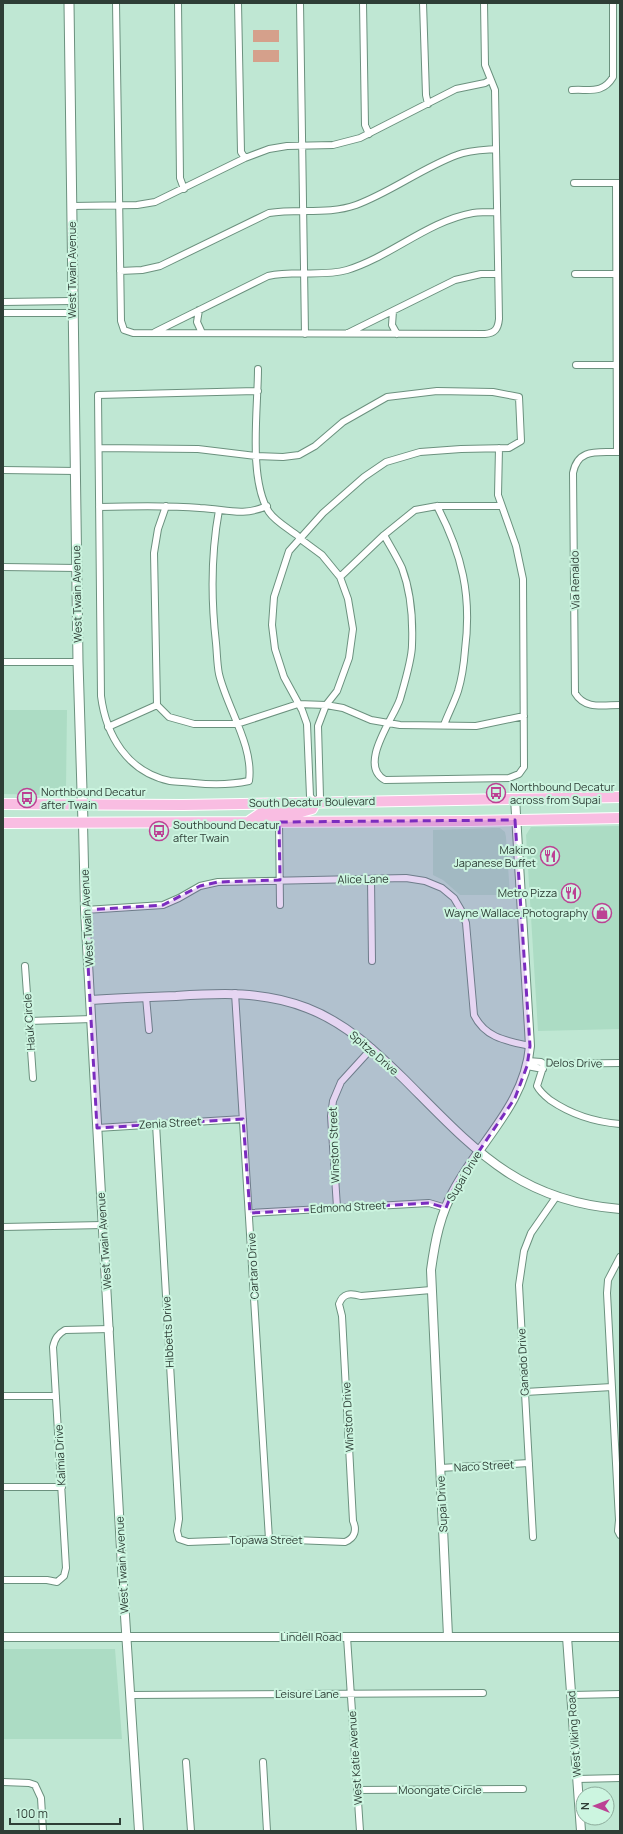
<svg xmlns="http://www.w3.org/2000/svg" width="623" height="1834" viewBox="0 0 623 1834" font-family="Manrope,sans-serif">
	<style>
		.built { fill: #acdcc4 }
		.green { fill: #d5a08b }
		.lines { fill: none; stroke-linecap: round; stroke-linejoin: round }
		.minor-casing { stroke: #6b917e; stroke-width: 8 }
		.tertiary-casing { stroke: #6b917e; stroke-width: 10 }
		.secondary-casing { stroke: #6b917e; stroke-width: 11 }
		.primary-casing { stroke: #fff; stroke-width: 12 }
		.minor { stroke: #fff; stroke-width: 6 }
		.tertiary { stroke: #fff; stroke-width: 8 }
		.secondary { stroke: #fff; stroke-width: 9 }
		.primary { stroke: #f9bde2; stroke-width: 10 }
		.marked { fill: #7b2cbf; fill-opacity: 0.2; stroke: #7b2cbf; stroke-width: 3; stroke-dasharray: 8 5; stroke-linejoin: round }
		.labels { text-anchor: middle; stroke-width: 4; stroke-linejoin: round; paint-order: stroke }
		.street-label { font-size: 11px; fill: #2e3e36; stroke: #ccf5e0 }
		.poi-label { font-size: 11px; fill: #2e3e36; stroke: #ccf5e0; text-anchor: start }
	</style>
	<rect width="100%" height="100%" fill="#bfe7d3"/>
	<path class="built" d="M3,710H67L66,788L64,791L54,795L3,794Z
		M620,826V1029L538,1031L526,835L531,827Z
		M494,828H500L505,832L506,837L510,895H460L443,880L433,875V830Z
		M3,1649H115L122,1739H3Z"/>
	<path class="green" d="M253,30H279V42H253Z
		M253,50H279V62H253Z"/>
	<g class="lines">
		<g class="minor-casing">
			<path id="minor" d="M116,3L121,321L124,330L133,333L485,334C495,333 498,329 499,319L495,90L485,65L484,3
				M178,3L180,178L184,189
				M238,3L241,152L245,158
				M300,3L305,334
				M363,3L365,125L369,134
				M423,3L426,95L428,104
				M572,90C590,89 603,94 613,77V3
				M574,183H620
				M616,183L617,452
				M72,206L137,205L155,202L245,158L269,149L287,146L333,145L360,138L456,89L485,83L490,80
				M120,271L142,270L160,266L269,213C297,208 328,215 356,205C391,192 422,168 457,155C469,150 483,150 496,149
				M575,274H616
				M3,302L72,301
				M199,310L197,322L202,333
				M393,311L392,325L397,334
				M3,313H72
				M155,332L268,276C294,270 323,277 347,270C390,257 428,221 473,213C480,212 489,212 497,212
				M348,333L455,280L481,274H498
				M576,365H617
				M99,448L198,449L256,456L283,457L299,455L315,446L343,422L387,397L437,391L493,392L519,397L521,441L509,448L461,449L420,452L386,462L364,477L323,513L289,551L274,597L272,625L275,649L284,677L302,710L307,724L310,796L315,803L320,797L318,726L326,705L337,691L349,658L353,629L348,599L340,577L322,555L299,538L298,536C289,529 275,521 269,512C248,479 258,408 258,369
				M620,452C599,453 578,447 573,473L575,693C585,710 603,705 620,705
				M3,470L76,471
				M166,506L158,529L154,553L157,705L169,717L194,724H237L298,704L326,705L343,708L371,720L400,725L476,726L524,716
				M437,506C462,554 472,595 465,650C464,663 462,678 458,691C454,703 448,714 444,725
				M99,507C133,506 167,505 200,508C226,509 242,517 267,506
				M219,510C211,554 211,599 216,643C217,653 217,664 219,674C227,708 254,746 249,781C230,785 213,785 194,783C186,782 177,782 170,781C127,772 106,735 101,696L98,395L258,391
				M384,535C390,546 397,557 402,568C411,592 413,620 412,645C412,659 404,685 400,699C394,718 357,765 385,780L509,778L519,774L524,767L523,579L516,546L498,495L499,448
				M3,567L77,568
				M340,577L384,535L415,510L437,506H501
				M3,662H78
				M108,727L157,705
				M279,822L280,905
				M371,879L372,961
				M85,910L163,905L179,898L200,886L218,882L406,878L425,881L442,888L454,898L461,910L466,923L474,1015C485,1038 507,1041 530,1046
				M25,966L33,1078
				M235,993L269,1539
				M146,997L149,1030
				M29,1021L92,1019
				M528,1061L541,1062L544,1064L620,1063
				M544,1064L537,1086C540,1092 545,1096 550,1100C572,1115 594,1122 620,1124
				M527,1066L543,1069
				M156,1124L179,1519L177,1531L179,1539L188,1542L269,1539L345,1542C355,1538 357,1530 353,1521L342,1316L339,1304C343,1293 350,1293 361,1296L431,1290
				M97,1128L243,1119
				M337,1207L331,1116L333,1101L341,1082L372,1048
				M250,1213L429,1203L446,1208
				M3,1227L103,1225
				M620,1257L608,1280L607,1293L619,1520L618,1531L620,1535
				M525,1392L612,1387
				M3,1396H56
				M440,1468L529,1463
				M3,1487H62
				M533,1537L519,1285L524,1251L531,1233L556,1197
				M3,1580H47L57,1582L64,1576L66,1568L53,1347C55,1338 58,1334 65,1330L110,1329
				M347,1637L360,1831
				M130,1695L483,1693
				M572,1695L620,1694
				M186,1762L191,1831
				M263,1762L267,1831
				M577,1779L620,1778
				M3,1782L29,1783L35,1785L41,1798L43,1831
				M357,1790L523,1789"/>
		</g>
		<g class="tertiary-casing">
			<path id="tertiary" d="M83,823L85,910L123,1585L139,1831
				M91,1000C119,998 147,997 176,996C221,993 264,991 307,1008C346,1023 374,1050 404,1079C472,1147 517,1201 620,1209
				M448,1636L431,1270C435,1241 440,1214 455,1188C481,1140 525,1104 530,1046L515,798
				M3,1637H620
				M567,1637L581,1831"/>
		</g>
		<g class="secondary-casing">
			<path id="secondary" d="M69,3L78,662L83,823"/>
		</g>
		<g class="primary-casing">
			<path id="primary" d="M3,804L183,805L620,797
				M248,822L261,813L301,812L312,809L315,803
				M3,823L470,821L620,818"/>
		</g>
		<use href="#minor" class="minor"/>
		<use href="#tertiary" class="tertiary"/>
		<use href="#secondary" class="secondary"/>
		<use href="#primary" class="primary"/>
	</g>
	<path class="marked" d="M515,820L530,1046L527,1066L515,1098L454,1188L446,1208L429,1203L250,1213L243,1119L97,1128L85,910L163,905L200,886L218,882L280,880L279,822Z"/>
	<defs>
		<g id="bus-ring" transform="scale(1)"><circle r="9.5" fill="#ccf5e0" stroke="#bc4294" stroke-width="1.5"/><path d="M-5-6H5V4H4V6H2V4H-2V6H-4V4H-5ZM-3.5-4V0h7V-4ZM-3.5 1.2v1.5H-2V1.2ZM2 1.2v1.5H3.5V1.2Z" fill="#bc4294"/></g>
		<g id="restaurant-ring" transform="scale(1)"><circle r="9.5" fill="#ccf5e0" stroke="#bc4294" stroke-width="1.5"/><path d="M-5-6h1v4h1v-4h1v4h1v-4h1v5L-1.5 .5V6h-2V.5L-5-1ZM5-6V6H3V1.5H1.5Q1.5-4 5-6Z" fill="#bc4294"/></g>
		<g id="shop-ring" transform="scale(1)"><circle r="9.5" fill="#ccf5e0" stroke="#bc4294" stroke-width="1.5"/><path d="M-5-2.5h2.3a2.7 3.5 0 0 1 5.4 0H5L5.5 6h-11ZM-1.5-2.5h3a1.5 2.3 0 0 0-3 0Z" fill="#bc4294"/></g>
	</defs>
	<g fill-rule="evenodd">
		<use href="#bus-ring" x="496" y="793"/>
		<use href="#bus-ring" x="27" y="798"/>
		<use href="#bus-ring" x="159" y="831"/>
		<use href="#restaurant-ring" x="550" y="856"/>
		<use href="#restaurant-ring" x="571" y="893"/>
		<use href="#shop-ring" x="602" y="913"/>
	</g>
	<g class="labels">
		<g class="street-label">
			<text transform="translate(72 270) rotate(-90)" y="4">West Twain Avenue</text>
			<text transform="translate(575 580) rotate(-91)" y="4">Via Renaldo</text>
			<text transform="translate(77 594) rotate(-91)" y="4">West Twain Avenue</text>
			<text transform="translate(312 802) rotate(-1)" y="4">South Decatur Boulevard</text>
			<text transform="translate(363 879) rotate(-1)" y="4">Alice Lane</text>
			<text transform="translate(87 918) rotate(-93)" y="4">West Twain Avenue</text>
			<text transform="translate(29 1022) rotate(-94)" y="4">Hauk Circle</text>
			<text transform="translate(374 1053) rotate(41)" y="4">Spitze Drive</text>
			<text transform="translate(574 1063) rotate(1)" y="4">Delos Drive</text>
			<text transform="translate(170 1123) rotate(-3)" y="4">Zenia Street</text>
			<text transform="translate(334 1145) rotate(-92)" y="4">Winston Street</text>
			<text transform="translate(464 1176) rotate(-59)" y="4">Supai Drive</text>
			<text transform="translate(348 1207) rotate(-3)" y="4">Edmond Street</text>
			<text transform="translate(104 1241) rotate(-94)" y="4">West Twain Avenue</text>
			<text transform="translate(253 1266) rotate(-93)" y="4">Cartaro Drive</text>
			<text transform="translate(168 1332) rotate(-93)" y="4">Hibbetts Drive</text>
			<text transform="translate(523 1362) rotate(-93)" y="4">Ganado Drive</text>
			<text transform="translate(348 1417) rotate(-93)" y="4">Winston Drive</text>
			<text transform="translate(60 1455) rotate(-93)" y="4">Kalmia Drive</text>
			<text transform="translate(484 1466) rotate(-3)" y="4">Naco Street</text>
			<text transform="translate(442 1504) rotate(-93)" y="4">Supai Drive</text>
			<text x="266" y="1544">Topawa Street</text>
			<text transform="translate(122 1565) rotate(-93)" y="4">West Twain Avenue</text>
			<text x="311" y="1641">Lindell Road</text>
			<text x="307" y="1698">Leisure Lane</text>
			<text transform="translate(574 1734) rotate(-94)" y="4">West Viking Road</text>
			<text transform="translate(355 1758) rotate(-94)" y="4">West Katie Avenue</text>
			<text x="440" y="1794">Moongate Circle</text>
		</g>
		<g class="poi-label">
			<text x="510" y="791">Northbound Decatur<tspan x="510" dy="13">across from Supai</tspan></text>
			<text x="41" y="796">Northbound Decatur<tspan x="41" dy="13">after Twain</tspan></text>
			<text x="173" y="829">Southbound Decatur<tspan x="173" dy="13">after Twain</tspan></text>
			<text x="536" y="854" text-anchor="end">Makino<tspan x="536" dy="13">Japanese Buffet</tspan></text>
			<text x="557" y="897" text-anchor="end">Metro Pizza</text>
			<text x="588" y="917" text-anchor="end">Wayne Wallace Photography</text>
		</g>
	</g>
	<rect width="623" height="1834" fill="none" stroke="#2e3e36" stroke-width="8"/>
	<g transform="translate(595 1806) rotate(270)"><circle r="19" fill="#ccf5e0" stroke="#8dac9c"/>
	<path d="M0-3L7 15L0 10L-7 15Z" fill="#bc4294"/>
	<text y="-6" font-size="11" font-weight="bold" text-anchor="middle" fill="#2e3e36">N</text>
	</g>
	<path d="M10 1818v6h110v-6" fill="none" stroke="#2e3e36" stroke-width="2"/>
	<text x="16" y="1818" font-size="12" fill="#2e3e36" stroke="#ccf5e0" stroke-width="3" paint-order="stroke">100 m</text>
</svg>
